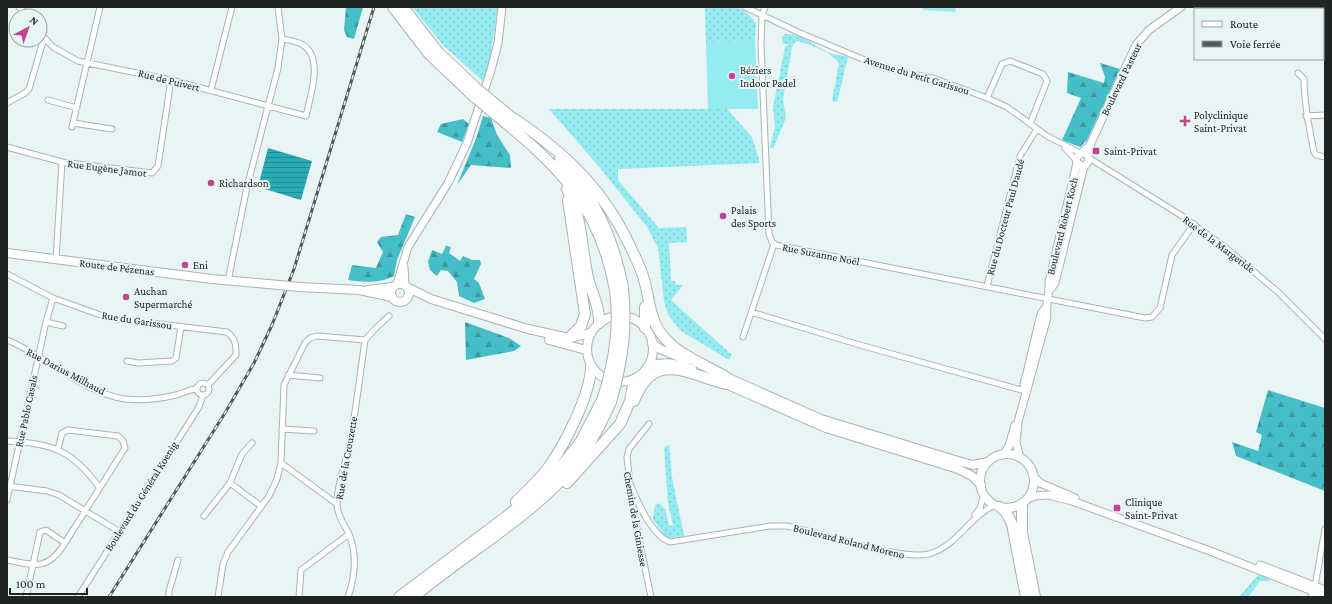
<svg xmlns="http://www.w3.org/2000/svg" width="1332" height="604" viewBox="0 0 1332 604" font-family="'Crimson Pro',serif">
	<style>
		.grass { fill: url(#grass-dots) }
		.forest { fill: url(#forest-firs) }
		.garden { fill: #94ebf2 }
		.water { fill: url(#water-rules) }
		.lines { fill: none; stroke-linecap: round; stroke-linejoin: round }
		.street-casing { stroke: #aab4b5; stroke-width: 7 }
		.secondary-casing { stroke: #aab4b5; stroke-width: 9 }
		.primary-casing { stroke: #aab4b5; stroke-width: 10 }
		.highway-casing { stroke: #aab4b5; stroke-width: 12 }
		.street { stroke: #fff; stroke-width: 5 }
		.secondary { stroke: #fff; stroke-width: 7 }
		.primary { stroke: #fff; stroke-width: 8 }
		.highway { stroke: #fff; stroke-width: 10 }
		.rail-casing { stroke: #535959; stroke-width: 3 }
		.rail { stroke: #e9f4f4; stroke-width: 1.5; stroke-dasharray: 4.5; stroke-linecap: butt }
		.primary-bridge-casing { stroke: #aab4b5; stroke-width: 10; stroke-linecap: butt }
		.highway-bridge-casing { stroke: #aab4b5; stroke-width: 12; stroke-linecap: butt }
		.primary-bridge { stroke: #fff; stroke-width: 8 }
		.highway-bridge { stroke: #fff; stroke-width: 10 }
		.poi-dot { fill: #c2438f; stroke: #e9f4f4; stroke-width: 1.5 }
		.labels { text-anchor: middle; stroke-width: 4; stroke-linejoin: round; paint-order: stroke }
		.poi-label { font-size: 11px; fill: #202424; stroke: #e9f4f4; text-anchor: start }
		.street-label { font-size: 11px; fill: #202424; stroke: #e9f4f4 }
	</style>
	<defs>
		<pattern id="grass-dots" width="8" height="8" patternUnits="userSpaceOnUse"><rect width="8" height="8" fill="#94ebf2"/><path d="M2 2h.1M6 6h.1" fill="none" stroke="#7fc9cf" stroke-width="1.8" stroke-linecap="round"/></pattern>
		<pattern id="forest-firs" width="22" height="20" patternUnits="userSpaceOnUse"><rect width="22" height="20" fill="#46bec7"/><path d="M5 1l3.5 6h-7zM16 11l3.5 6h-7z" fill="#3a9aa1"/></pattern>
		<pattern id="water-rules" width="6" height="5" patternUnits="userSpaceOnUse"><rect width="6" height="5" fill="#2aaab3"/><path d="M0 2.5h6" fill="none" stroke="#248a91"/></pattern>
	</defs>
	<rect width="100%" height="100%" fill="#e9f4f4"/>
	<path class="grass" d="M412,7H498L490,59L483,81L444,46Z
		M705,7C729,7 740,1 756,23L755,41L706,43Z
		M784,34C802,33 813,45 827,52C834,56 841,54 848,57L837,102L832,101L839,63C833,53 808,43 796,41L792,47L783,100L786,118L773,149L770,147L775,127L773,107L785,47L788,44H783L782,38Z
		M549,109H727L752,137L760,163L618,169V180L659,228L686,227L687,242L669,243L671,281H675L676,285H683L671,300L732,355L729,360L681,331L668,315L664,301L658,248L647,227L601,169Z
		M669,444L672,477L684,536L669,538L663,534L653,519L655,505L659,503L665,509L669,526L673,525L668,503L664,448Z
		M1260,573L1271,581H1260L1248,597H1239Z"/>
	<path class="forest" d="M346,7H363L354,39L347,37L344,30Z
		M1100,63L1120,69L1087,140L1080,147L1062,140L1081,98L1067,93L1068,72L1104,83L1105,77Z
		M483,116L491,118L497,135L510,155L511,168L471,165L457,185L477,136Z
		M463,119L469,124L462,142L437,132L441,124Z
		M406,214L415,217L397,260L394,276C379,284 364,282 348,280L352,265L376,268L383,252L377,242L381,237L398,235Z
		M446,246L451,247L449,253L460,261L463,256L472,260H480L481,264L474,279L479,283L485,299L474,303L459,296L457,282L448,271L441,270L437,276L430,270L428,262L432,250L442,254Z
		M465,322L509,338L521,346L514,351L466,360Z
		M1268,390L1325,408V491L1236,456L1232,442L1258,451L1262,435L1256,432Z"/>
	<path class="garden" d="M924,7H956L955,12L923,10Z
		M755,41L758,109H708L706,43Z"/>
	<path class="water" d="M268,148L312,161L301,200L258,187Z"/>
	<g class="lines">
		<g class="street-casing">
			<path id="street" d="M19,7L27,16
				M745,7L800,33L884,68L936,79L987,98L1007,107L1047,136L1080,153
				M765,7L762,16L761,44L769,234L772,242L776,245L1145,318L1152,317L1160,308L1172,255L1194,224
				M40,33L53,47L78,61L171,80L306,116C310,97 324,58 303,45C297,41 289,40 282,39
				M1298,73L1304,79C1304,103 1309,128 1314,152L1316,155L1325,157
				M211,90L232,7
				M987,98L1002,64L1010,61L1043,74L1047,81L1030,124
				M48,100L77,108
				M7,103L25,93L29,89L44,38
				M1306,116L1325,115
				M73,123L112,129
				M72,127L100,7
				M7,147L62,162L152,173L158,166L171,80
				M1065,148L1076,160
				M1089,158L1182,216L1226,248L1278,292L1325,339
				M56,259L62,162
				M7,274L53,298L109,318L227,332C236,339 236,345 236,355L208,385
				M228,281L247,187L278,68L282,39L278,7
				M987,286L1020,156L1037,129
				M751,312L860,345L1025,391
				M46,322L63,326
				M743,337L774,244
				M7,340C47,356 81,392 125,399C142,401 159,399 176,395C184,393 189,389 197,389
				M127,361L138,363L172,361L176,358L181,327
				M288,375L320,378
				M197 389a6 6 0 1 1 12 0a6 6 0 1 1-12 0Z
				M649,424L629,449L627,457L633,509L651,597
				M282,429L314,431
				M7,441C52,443 72,450 99,487
				M281,463L337,504
				M230,483L261,506
				M8,486L47,491L59,495L120,532
				M631,486C638,503 652,536 670,542L770,526H786C819,532 905,563 932,553C958,544 970,516 995,505
				M7,500L46,322L53,298
				M975,515L980,508L984,494
				M204,516L230,483L242,454L252,443
				M7,560C33,565 47,571 63,546L125,448L123,441L118,436L68,430L62,433L58,449
				M26,597L40,532L46,530L65,543
				M78,597L199,407L203,395
				M169,597V591L178,560
				M218,597L223,564L228,552L269,496L277,479L281,463L284,385L305,343L310,338L317,336L365,340
				M299,597L301,570L349,534
				M348,597C355,577 357,554 349,534C344,524 337,515 337,503C337,482 346,464 350,443C356,409 360,375 365,340L376,328L389,316
				M1311,597L1315,586L1325,529"/>
		</g>
		<g class="secondary-casing">
			<path id="secondary" d="M1083,153L1088,155L1089,160L1086,165L1082,166L1077,163L1076,158L1089,146
				M1088,155L1090,145L1136,45L1149,30L1181,7
				M404,267L405,284
				M397,284L408,247L448,183L467,143L491,70L498,43L502,7
				M1050,290L1055,283L1084,166
				M1025,391L1024,383L1026,377L1041,314L1046,307
				M1003,455L1009,446L1015,425
				M1020,458L1016,443L1018,422L1047,317C1045,305 1050,294 1049,282L1077,163
				M1033,476L1040,483L1075,498
				M1027,499L1035,496L1048,495L1072,501L1210,551L1325,596
				M1260,565L1325,590"/>
		</g>
		<g class="primary-casing">
			<path id="primary" d="M7,253L212,279L279,285
				M391 293a9 9 0 1 1 18 0a9 9 0 1 1-18 0Z
				M299,287L359,290L392,297
				M409,288L431,299L528,329L569,338L590,333
				M368,290L392,287
				M587 349a33 33 0 1 1 66 0a33 33 0 1 1-66 0Z
				M549,340L586,350
				M652,343L660,349L687,360
				M648,366C664,361 677,363 692,369
				M722,375L821,419L958,461L973,465L988,462
				M721,382L826,428L958,469L972,476L981,485
				M980 481a27 27 0 1 1 54 0a27 27 0 1 1-54 0Z"/>
		</g>
		<g class="highway-casing">
			<path id="highway" d="M393,7L429,54L471,94
				M403,7L438,52L475,87
				M493,102L517,122
				M490,110C556,164 599,202 615,290
				M513,118C565,153 603,188 630,246C634,255 639,264 642,273C650,295 648,318 663,336C678,355 706,365 726,377
				M560,160C595,196 613,238 623,287
				M567,189C583,218 581,246 588,278C592,293 600,307 599,323
				M568,200L585,314L581,326L569,338
				M645,328V307
				M634,401C655,349 686,374 726,384
				M567,483L620,424L630,401L634,380
				M516,502C527,491 539,480 548,468C564,446 591,394 591,366
				M1022,504V533L1035,597
				M1000,507L1006,512L1012,524L1026,597
				M399,597L507,516L551,479L581,441L603,398
				M414,597C463,555 522,523 566,475C586,454 599,428 611,402"/>
		</g>
		<use href="#street" class="street"/>
		<use href="#secondary" class="secondary"/>
		<use href="#primary" class="primary"/>
		<use href="#highway" class="highway"/>
		<g class="rail-casing">
			<path id="rail" d="M109,597L225,413L254,363L272,325L294,269L374,7"/>
		</g>
		<use href="#rail" class="rail"/>
		<g class="primary-bridge-casing">
			<path id="primary-bridge" d="M279,285L299,287"/>
		</g>
		<g class="highway-bridge-casing">
			<path id="highway-bridge" d="M475,87L493,102
				M471,94L490,110
				M603,398C614,362 620,328 615,290
				M611,402C623,359 627,331 623,287"/>
		</g>
		<use href="#primary-bridge" class="primary-bridge"/>
		<use href="#highway-bridge" class="highway-bridge"/>
	</g>
	<g class="poi-dot">
		<circle cx="732" cy="76" r="4"/>
		<path d="M1183 115h4v4h4v4h-4v4h-4v-4h-4v-4h4z"/>
		<rect x="1092" y="147" width="8" height="8" rx="2"/>
		<circle cx="211" cy="183" r="4"/>
		<circle cx="723" cy="216" r="4"/>
		<circle cx="185" cy="265" r="4"/>
		<circle cx="126" cy="297" r="4"/>
		<rect x="1113" y="504" width="8" height="8" rx="2"/>
	</g>
	<g class="labels">
		<g class="poi-label">
			<text x="740" y="74">Béziers<tspan x="740" dy="13">Indoor Padel</tspan></text>
			<text x="1194" y="119">Polyclinique<tspan x="1194" dy="13">Saint-Privat</tspan></text>
			<text x="1104" y="155">Saint-Privat</text>
			<text x="219" y="187">Richardson</text>
			<text x="731" y="214">Palais<tspan x="731" dy="13">des Sports</tspan></text>
			<text x="193" y="269">Eni</text>
			<text x="134" y="295">Auchan<tspan x="134" dy="13">Supermarché</tspan></text>
			<text x="1125" y="506">Clinique<tspan x="1125" dy="13">Saint-Privat</tspan></text>
		</g>
		<g class="street-label">
			<text transform="translate(917 75) rotate(17)" y="4">Avenue du Petit Garissou</text>
			<text transform="translate(1121 79) rotate(-64)" y="4">Boulevard Pasteur</text>
			<text transform="translate(169 80) rotate(14)" y="4">Rue de Puivert</text>
			<text transform="translate(107 168) rotate(7)" y="4">Rue Eugène Jamot</text>
			<text transform="translate(1005 217) rotate(-75)" y="4">Rue du Docteur Paul Daudé</text>
			<text transform="translate(1062 226) rotate(-76)" y="4">Boulevard Robert Koch</text>
			<text transform="translate(1219 244) rotate(37)" y="4">Rue de la Margeride</text>
			<text transform="translate(821 254) rotate(11)" y="4">Rue Suzanne Noël</text>
			<text transform="translate(117 267) rotate(7)" y="4">Route de Pézenas</text>
			<text transform="translate(137 320) rotate(9)" y="4">Rue du Garissou</text>
			<text transform="translate(66 371) rotate(28)" y="4">Rue Darius Milhaud</text>
			<text transform="translate(26 411) rotate(-78)" y="4">Rue Pablo Casals</text>
			<text transform="translate(346 458) rotate(-80)" y="4">Rue de la Crouzette</text>
			<text transform="translate(141 496) rotate(-58)" y="4">Boulevard du Général Koenig</text>
			<text transform="translate(636 519) rotate(80)" y="4">Chemin de la Giniesse</text>
			<text transform="translate(849 541) rotate(14)" y="4">Boulevard Roland Moreno</text>
		</g>
	</g>
	<rect width="1332" height="604" fill="none" stroke="#202424" stroke-width="16"/>
	<rect x="1194" y="8" width="130" height="52" fill="#e9f4f4" stroke="#99a1a1"/>
	<rect x="1202" y="21" width="20" height="6" fill="#ffffff" stroke="#99a1a1"/>
	<text x="1230" y="28" font-size="12" fill="#202424">Route</text>
	<rect x="1202" y="41" width="20" height="6" fill="#535959" stroke="#99a1a1"/>
	<text x="1230" y="48" font-size="12" fill="#202424">Voie ferrée</text>
	<g transform="translate(28 28) rotate(41)"><circle r="19" fill="#e9f4f4" stroke="#99a1a1"/>
	<path d="M0-3L7 15L0 10L-7 15Z" fill="#c2438f"/>
	<text y="-6" font-size="11" font-weight="bold" text-anchor="middle" fill="#202424">N</text>
	</g>
	<path d="M10 588v6h77v-6" fill="none" stroke="#202424" stroke-width="2"/>
	<text x="16" y="588" font-size="12" fill="#202424" stroke="#e9f4f4" stroke-width="3" paint-order="stroke">100 m</text>
</svg>
